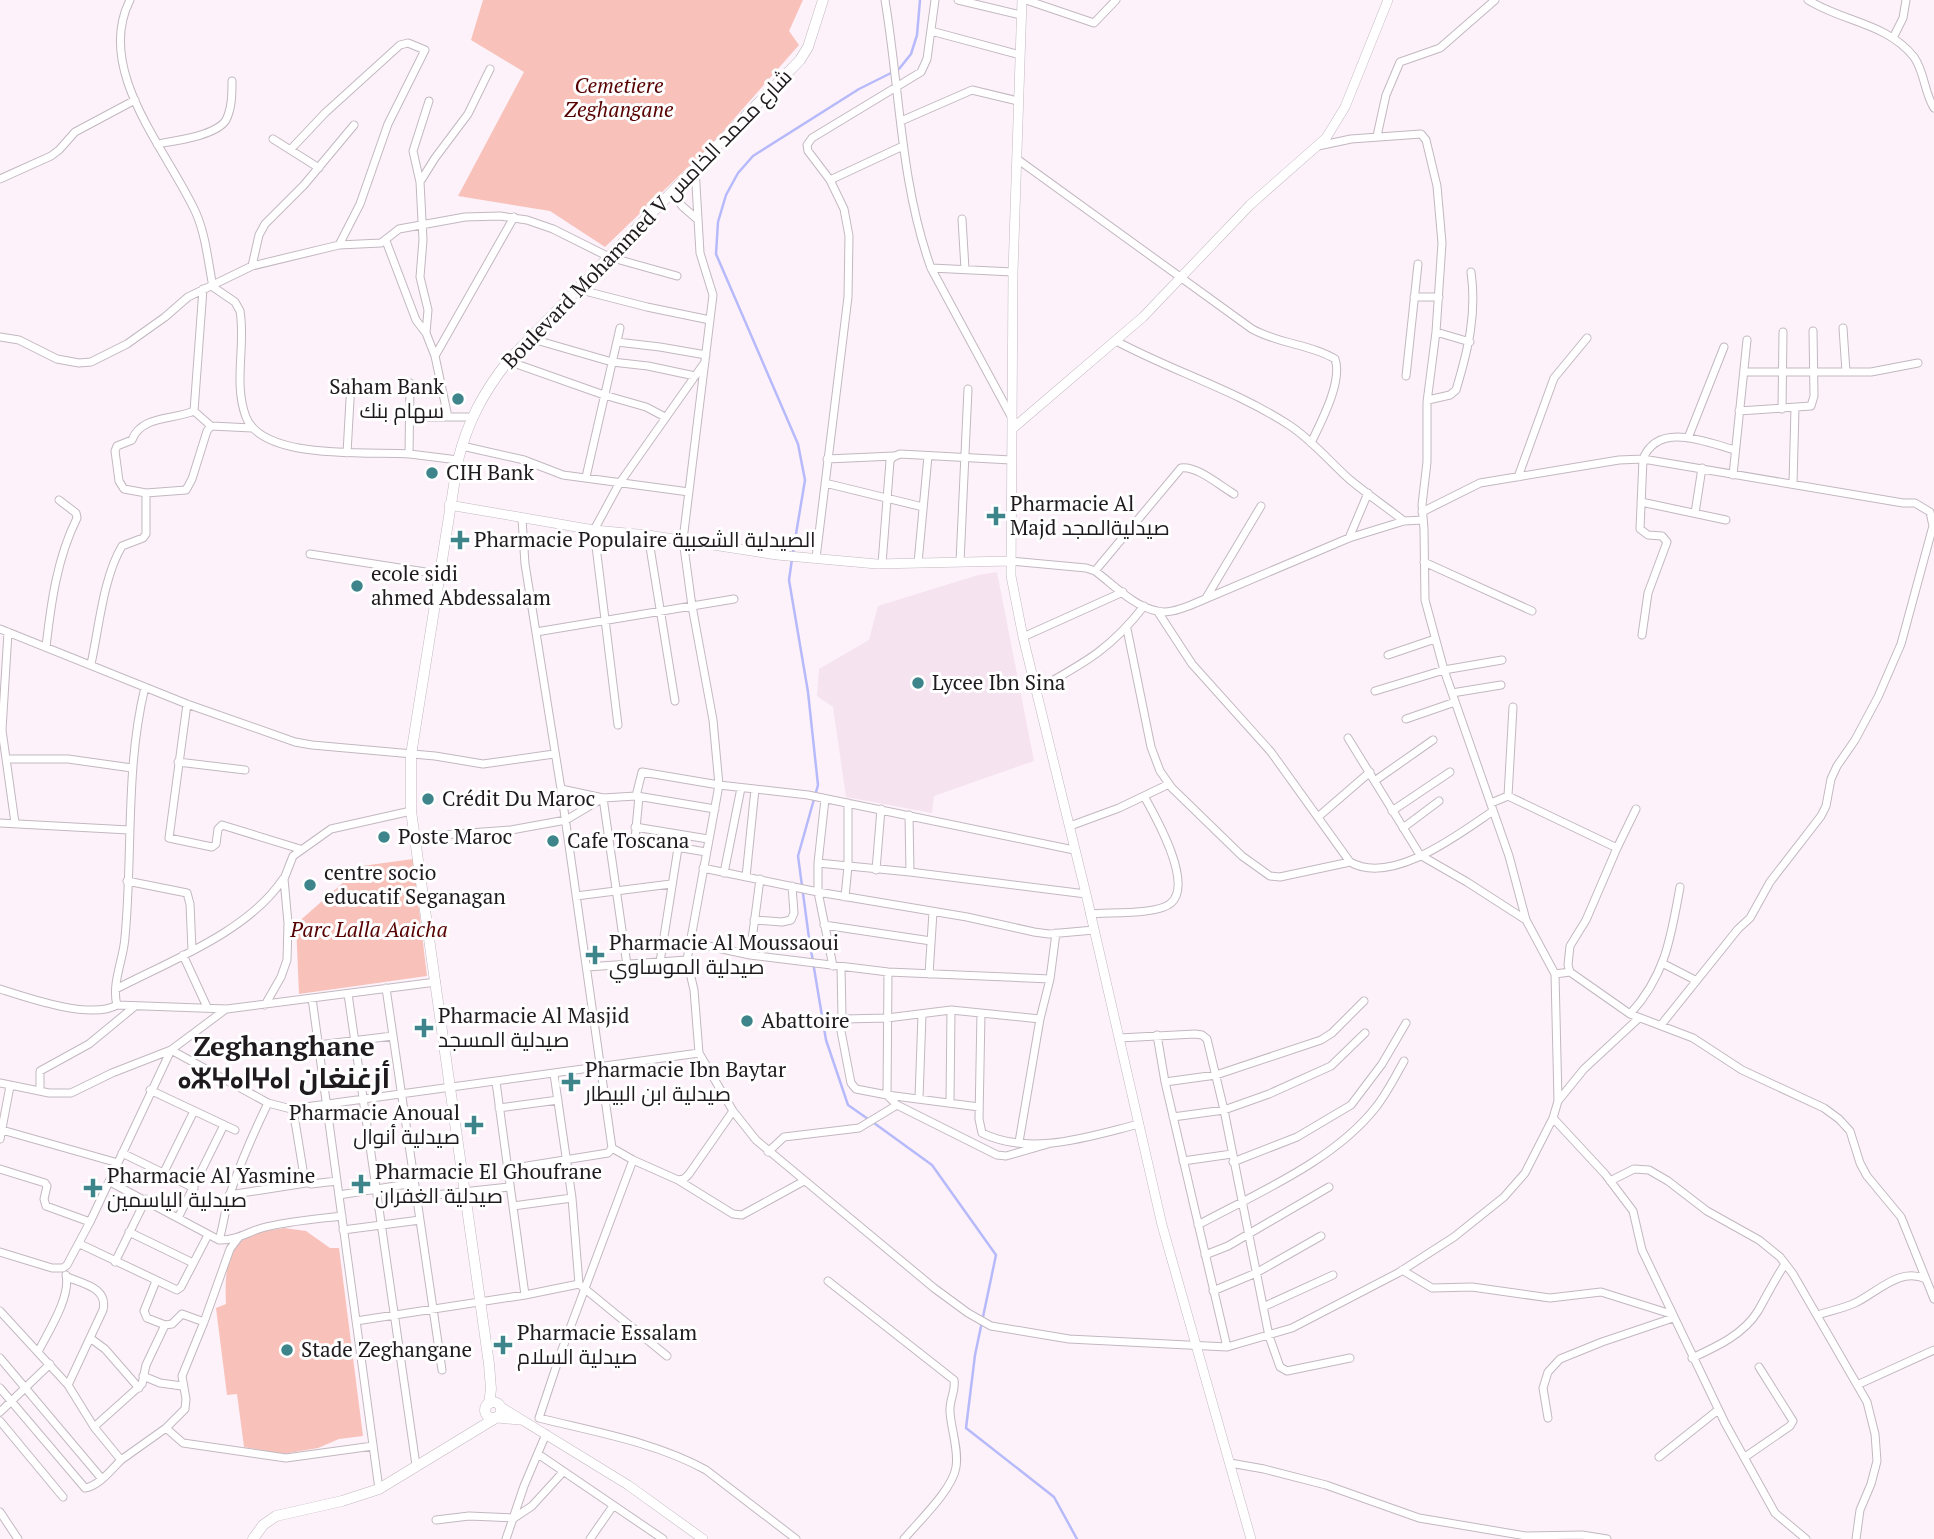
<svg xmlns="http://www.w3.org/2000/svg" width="1934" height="1539" viewBox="0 0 1934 1539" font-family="'PT Serif',Cairo,'Noto Sans Tifinagh',serif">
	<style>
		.built { fill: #f5e3f0 }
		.green { fill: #f8c2bb }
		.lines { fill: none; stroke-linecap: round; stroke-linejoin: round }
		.stream { stroke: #b7bafa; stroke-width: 2.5 }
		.minor-casing { stroke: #c2b8c0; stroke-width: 9 }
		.tertiary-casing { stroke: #c2b8c0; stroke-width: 10 }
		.secondary-casing { stroke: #c2b8c0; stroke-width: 11 }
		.minor { stroke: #fff; stroke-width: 7 }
		.tertiary { stroke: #fff; stroke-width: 9 }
		.secondary { stroke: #fff; stroke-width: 10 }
		.poi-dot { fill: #3d858b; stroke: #fff; stroke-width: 2.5 }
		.labels { text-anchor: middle; stroke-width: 6; stroke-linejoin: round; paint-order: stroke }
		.park-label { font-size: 21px; font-style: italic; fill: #570001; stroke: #fff }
		.street-label { font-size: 21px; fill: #1e1a1d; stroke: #fff }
		.poi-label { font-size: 21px; fill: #1e1a1d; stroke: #fff; text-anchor: start }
		.district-label { font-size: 28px; font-weight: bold; fill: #1e1a1d; stroke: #fff }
	</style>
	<rect width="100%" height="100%" fill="#fdf2fa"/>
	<path class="built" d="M997,572L1034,761L934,796L932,813L846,797L833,707L817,696L819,669L869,640L878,606L978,575Z"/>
	<path class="green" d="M483,0H803L789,31L799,45L711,145L605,247L550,211L458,196L524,72L471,40Z
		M413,859L427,976L299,994L296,924L362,866Z
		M284,1228L306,1231L330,1248H339L363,1436L339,1439L318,1448L283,1454L244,1447L237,1394L227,1395L216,1308L226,1304C225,1280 224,1247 251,1235C260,1231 274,1230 284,1228Z"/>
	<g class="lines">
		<path class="stream" d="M793,552L805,480L798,444L716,254L718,222L726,195L738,173L753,156L859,89L899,69L911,54L917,35L920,0
			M792,559L789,580L808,692L818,785L798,856L809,938L826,1040L848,1105L868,1119
			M874,1123L932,1165L996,1255L975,1355L966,1428L1054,1497L1077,1539"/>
		<g class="minor-casing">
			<path id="minor" d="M130,0C94,71 168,151 196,213C206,236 208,262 213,287L235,302L240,311C246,345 233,383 246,417C263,461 370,451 410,454C426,456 442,458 458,460
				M885,0C900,89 900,182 931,268L1012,418
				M958,0L1021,15
				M1026,0L1094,23L1116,0
				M1808,0C1843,22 1887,23 1914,57C1925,73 1924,92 1934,108
				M931,31L1020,55
				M1893,38L1903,18L1906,0
				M901,121L972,90L1018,101
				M1377,136L1386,95L1400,62L1440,48L1495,0
				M273,139L319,168
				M157,144C174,141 216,136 226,120C232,108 232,94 232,81
				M291,149L325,113L400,45L408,43L425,50L388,124L360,204L339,245
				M1017,159L1252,329C1279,344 1313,345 1335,359C1343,381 1321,422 1311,443
				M695,168L700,253L713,295L683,540L692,606L713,720L719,785L687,960L694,990L699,1053L733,1111L756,1140L934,1288L968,1313L991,1326L1069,1339L1227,1347L1292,1328L1398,1273L1454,1237L1504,1197L1525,1173L1553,1118L1558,1101L1555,974L1526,920L1509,856L1444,670L1425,600L1424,529L1422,505L1427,462V402L1436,332L1442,243L1437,186L1426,140L1421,134L1351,139L1318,146
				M0,179L51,156L59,150L75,132L135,100
				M830,180L903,146
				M420,182L435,158L468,114L490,69
				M672,191L682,206L697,219
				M962,219L965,269
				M386,241L416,320L426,333L435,356L448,417
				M252,266L259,235L265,224L304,185L354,125
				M931,268L1013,272
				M203,289L194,411L211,426L252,428
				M577,289L647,307L710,320
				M1414,297H1439
				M1843,328L1846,372
				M1436,332L1470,342
				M426,333L428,310L420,277L423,240L420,182L413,151L429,101
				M0,337L19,340L57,359L79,363L91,362L127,344L165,317L188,297L252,266L339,245L381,243L399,229L465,217L500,216L527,220L553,229L609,257L677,276
				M529,338L612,362L648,366L695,376
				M1116,341C1172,371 1235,390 1289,425C1312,440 1329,461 1349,479C1367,494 1386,507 1404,521
				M617,342L660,347L706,355
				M435,356L514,217
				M508,361L604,395L646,407L665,417
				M1744,372H1871L1918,363
				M1406,376L1418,264
				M1428,400L1450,395L1456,390C1468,350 1477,314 1471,272
				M1782,409L1783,332
				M194,411C174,420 141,415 132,440L117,446L115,451L119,481L124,489L146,493L186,490L192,479L207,431L211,426
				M1739,411L1811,406L1814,396L1813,331
				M410,417H471
				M1688,438L1724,347
				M462,446L524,460L563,475L689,492
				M347,453L351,382
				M409,454L410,383
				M827,459L894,456
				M1733,475L1747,340
				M586,477L620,328
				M1518,477L1554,378L1587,338
				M825,483L923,507
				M1793,484L1795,408
				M1641,502L1726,520
				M1422,512L1480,483L1619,460L1643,459L1903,503H1915L1930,512L1933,526L1930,537L1901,644L1878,697L1855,740L1837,766L1831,779L1826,806L1821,816L1770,882L1750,918L1738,929L1661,1025
				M1695,513L1702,468
				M648,535L675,701
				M1349,538L1368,493
				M310,554L438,574
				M816,558L848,297L849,236L844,209L830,180L808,151L807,145L812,138L921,72L927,59L935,0
				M1010,561L1086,568L1095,571C1113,584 1134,607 1157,611C1168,614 1180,609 1191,605L1349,538L1404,521L1423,520
				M960,562L968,389
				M1424,562L1532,611
				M918,563L928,456
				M882,564L890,461L893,457L900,454L1011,460
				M1095,571L1181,468C1198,466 1220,486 1234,494
				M1206,598L1261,506
				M1158,612L1192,664L1271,752L1350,862C1392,886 1459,834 1493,811
				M0,629L187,704L295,742L312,745L435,756L483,764L554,754
				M1127,629L1151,747L1160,771L1172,788L1242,856L1270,876L1280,877L1350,862
				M8,632L2,730L15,823
				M536,632L734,599
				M1642,635L1648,593L1667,542L1662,536L1648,535L1640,529L1643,459C1658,421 1706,442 1735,450
				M1023,637L1123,592
				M46,647C51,603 57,558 77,518L76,513L59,500
				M1388,655L1435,639
				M91,664C99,628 103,578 122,546L143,538L146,534V493
				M1036,690C1084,663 1110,650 1144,606
				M1375,691L1444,670L1502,660
				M1452,693L1501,685
				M187,704L169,838L212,847L216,844L218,829L222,825L300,849
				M1406,719L1455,702
				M618,725L594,530L619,484L705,362
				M1348,738L1420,855L1467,882L1526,920
				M6,759H68L132,768
				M178,762L245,770
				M1376,780L1433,740
				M561,789L603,798L636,796L642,772L719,785L808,795L1074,850
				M637,796L715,809
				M639,796L635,840L706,852
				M1508,796L1513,707
				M603,798L627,965
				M825,799L818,863V892L833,966
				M1491,803L1508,796L1617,848L1586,920L1570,946L1568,965L1570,972
				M1392,811L1450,772
				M909,815L910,872
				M1318,817L1370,772
				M0,823L129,830
				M1070,826L1119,808L1169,784
				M635,827L708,839
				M1403,828L1439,801
				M416,837L511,830L566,820L603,798
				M1617,848L1636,809
				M818,863L910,872L1086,894
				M703,868L818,892L967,917L1034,932L1049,934L1094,930
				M876,870L881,809
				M724,873L741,788
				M746,877L755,789
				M127,881L187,893L190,904L192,950
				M576,896L671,884
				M845,897L848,866V803
				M1090,914C1109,912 1158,915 1171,903C1194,883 1155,816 1144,796
				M754,920L782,922L791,920L794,913L792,886
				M824,925L931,941
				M690,942L750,955L760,879
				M183,955L207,1007
				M750,955L888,972L1050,979
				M660,962L678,848
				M1662,963L1695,980
				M587,967L687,960
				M841,967L842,1016L844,1019L887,1018L951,1010L1040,1019
				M888,972L887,1095L979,1107
				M929,974L933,912
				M1555,974L1570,972L1630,1014L1693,1038L1742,1070L1824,1108L1839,1119L1850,1131L1860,1163L1867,1176L1901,1217L1934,1299
				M386,988L442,1370
				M0,989C28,998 91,1020 117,1005L227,1009L436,982
				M116,989C170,961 249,931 283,879
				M348,994L416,1465
				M312,998L379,1489
				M117,1005C111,984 124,958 125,937C133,853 125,769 145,687
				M265,1005L281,977L287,960L288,923L284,879L293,856L331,829L411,811
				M981,1013L979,1119L982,1133C1031,1157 1090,1136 1139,1124
				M1630,1014C1666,975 1671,936 1680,887
				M843,1017L840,1026L851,1083L856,1089L887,1095L897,1105
				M1157,1035L1165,1082L1227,1347
				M1119,1038L1195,1034L1202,1035L1207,1039L1224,1110L1269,1336L1280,1367L1287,1371L1350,1358
				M318,1045L393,1036
				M171,1050L268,1103L291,1109L699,1053
				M554,1074L572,1198L579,1284L667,1356
				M496,1082L525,1295
				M1165,1082L1216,1075L1321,1040L1332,1033L1364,1001
				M0,1083L49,1093H71L112,1073L171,1050L226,1009
				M150,1090L235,1130
				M40,1091V1071L89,1044L134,1007
				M919,1098L922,1015
				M1558,1101L1584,1069L1639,1018
				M950,1103L951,1010
				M499,1108L558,1100
				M293,1109L305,1182L311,1184L337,1181
				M733,1111L689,1174L684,1179L678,1180L633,1160L560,1355L539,1418C595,1432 655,1442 706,1470L796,1539
				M1173,1117L1224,1110L1269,1094L1331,1066L1365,1033
				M1553,1118L1605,1174L1633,1211L1642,1250L1725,1423L1775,1513L1806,1539
				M2,1130L118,1163
				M0,1139L10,1086
				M1019,1142L1040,1019L1050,979L1056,933
				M612,1148L633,1160
				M768,1152L784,1137L859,1128L897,1105L997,1155L1006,1156L1048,1144
				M122,1153L194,1188
				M1183,1161L1232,1154
				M1233,1162L1297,1137L1351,1105L1382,1064L1406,1023
				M0,1169L45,1183L47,1186L44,1199L46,1206L90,1222
				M508,1169L608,1153L612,1148L561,789L525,564L522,519
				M163,1174L194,1111
				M678,1180L733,1214L742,1215L804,1181
				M1610,1181L1634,1169L1649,1170L1668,1181L1707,1211L1759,1240L1780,1257L1793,1274L1867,1402L1875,1434L1877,1461L1871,1484L1860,1510L1856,1539
				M110,1182L219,1240C235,1241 248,1232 262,1228C288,1221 316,1219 342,1216
				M229,1195L306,1183
				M339,1195L414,1183
				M416,1197L509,1187
				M513,1206L572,1198
				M178,1218L224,1125
				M1198,1225C1257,1193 1334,1161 1376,1107C1387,1093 1395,1077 1404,1061
				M343,1230L420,1220
				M129,1232L193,1263
				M219,1240C224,1224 225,1207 231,1191C241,1161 254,1132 268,1103
				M80,1244L177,1290L181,1287L208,1235
				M0,1252L52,1268H63L67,1265L90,1222L171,1050
				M1205,1255L1228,1246L1329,1187
				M115,1262L146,1199
				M1402,1270L1432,1288L1472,1287L1550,1298L1601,1292L1671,1314
				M67,1277C84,1284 108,1288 103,1310L68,1385
				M828,1281L954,1380C956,1391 949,1400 950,1412C951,1429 959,1450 956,1467C953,1489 919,1521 904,1539
				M1213,1291L1256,1273L1321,1236
				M1263,1307L1333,1275
				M0,1311L68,1385L94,1427L121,1460L166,1428L185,1409L186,1399L182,1376L204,1322L182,1314L172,1324L165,1325L147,1318L144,1311L156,1281
				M1818,1315C1830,1311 1844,1308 1855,1303C1878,1292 1899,1267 1926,1279
				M356,1321L525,1295L579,1284
				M204,1322L230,1249L239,1237
				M90,1338L105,1349L139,1388
				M38,1352C48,1332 71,1297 66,1275
				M0,1358L102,1479
				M1692,1358C1716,1347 1743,1335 1758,1311C1767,1295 1775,1279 1785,1264
				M143,1376L160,1383L182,1386
				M1857,1385L1934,1350
				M0,1388L85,1488C99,1486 111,1470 121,1460
				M0,1412L50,1364
				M1548,1418L1543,1388L1548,1372L1560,1359L1602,1342L1673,1318
				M0,1421L63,1497
				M94,1427L142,1384L146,1365L165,1325
				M166,1428L183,1443L286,1458L373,1446
				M538,1454L663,1539
				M1659,1457L1718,1410
				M1745,1457L1790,1426L1793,1421L1759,1367
				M1230,1463L1264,1469L1326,1485L1419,1518L1526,1536L1582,1535L1607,1539
				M0,1512L18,1539
				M436,1520L469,1516L514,1518L532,1506L563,1472
				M506,1539L524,1486L546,1434
				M590,1539L613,1506"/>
		</g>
		<g class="tertiary-casing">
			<path id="tertiary" d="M1022,0L1013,272L1011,576L1023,637L1086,894L1162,1225L1251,1539
				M1012,429L1143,317L1250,205L1326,138L1345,107L1388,0
				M449,505L594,530L648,535L777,555L877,564L1010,561
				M501,1407L628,1485L703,1539
				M497,1418L520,1420"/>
		</g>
		<g class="secondary-casing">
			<path id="secondary" d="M485 1410a8 8 0 1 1 16 0a8 8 0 1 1-16 0Z
				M489,1404L491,1389L489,1364L411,811V755L458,460C468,421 483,393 508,361L800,60L808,47L823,0
				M253,1539L263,1525L276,1516L342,1501L379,1489L494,1419"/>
		</g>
		<use href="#minor" class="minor"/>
		<use href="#tertiary" class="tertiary"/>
		<use href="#secondary" class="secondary"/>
	</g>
	<g class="poi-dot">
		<circle cx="458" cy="399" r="7"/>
		<circle cx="432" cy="473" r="7"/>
		<path d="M992.5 505.5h7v7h7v7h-7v7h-7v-7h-7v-7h7z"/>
		<path d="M456.5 529.5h7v7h7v7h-7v7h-7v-7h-7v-7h7z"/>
		<circle cx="357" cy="586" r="7"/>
		<circle cx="918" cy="683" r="7"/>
		<circle cx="428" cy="799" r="7"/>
		<circle cx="384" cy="837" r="7"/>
		<circle cx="553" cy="841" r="7"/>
		<circle cx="310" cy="885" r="7"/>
		<path d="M591.5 944.5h7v7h7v7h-7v7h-7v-7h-7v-7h7z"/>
		<circle cx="747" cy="1021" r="7"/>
		<path d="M420.5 1017.5h7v7h7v7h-7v7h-7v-7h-7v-7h7z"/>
		<path d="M567.5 1071.5h7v7h7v7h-7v7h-7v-7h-7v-7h7z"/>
		<path d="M470.5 1114.5h7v7h7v7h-7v7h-7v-7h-7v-7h7z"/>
		<path d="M357.5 1173.5h7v7h7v7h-7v7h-7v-7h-7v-7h7z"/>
		<path d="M89.5 1177.5h7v7h7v7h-7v7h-7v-7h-7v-7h7z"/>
		<path d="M499.5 1334.5h7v7h7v7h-7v7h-7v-7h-7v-7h7z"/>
		<circle cx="287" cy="1350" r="7"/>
	</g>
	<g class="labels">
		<g class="park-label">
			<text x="619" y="93">Cemetiere<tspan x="619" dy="24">Zeghangane</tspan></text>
			<text x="369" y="937">Parc Lalla Aaicha</text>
		</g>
		<g class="street-label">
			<text transform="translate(647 219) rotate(-46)" y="7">Boulevard Mohammed V شارع محمد الخامس</text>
		</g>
		<g class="poi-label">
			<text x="444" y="394" text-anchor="end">Saham Bank<tspan x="444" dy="24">سهام بنك</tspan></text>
			<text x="446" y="480">CIH Bank</text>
			<text x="1010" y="511">Pharmacie Al<tspan x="1010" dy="24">Majd صيدليةالمجد</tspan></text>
			<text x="474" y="547">Pharmacie Populaire الصيدلية الشعبية</text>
			<text x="371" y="581">ecole sidi<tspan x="371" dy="24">ahmed Abdessalam</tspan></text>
			<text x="932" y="690">Lycee Ibn Sina</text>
			<text x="442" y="806">Crédit Du Maroc</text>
			<text x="398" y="844">Poste Maroc</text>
			<text x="567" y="848">Cafe Toscana</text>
			<text x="324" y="880">centre socio<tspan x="324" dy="24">educatif Seganagan</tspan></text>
			<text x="609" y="950">Pharmacie Al Moussaoui<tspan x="609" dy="24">صيدلية الموساوي</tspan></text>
			<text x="438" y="1023">Pharmacie Al Masjid<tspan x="438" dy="24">صيدلية المسجد</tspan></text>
			<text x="761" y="1028">Abattoire</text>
			<text x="585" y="1077">Pharmacie Ibn Baytar<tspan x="585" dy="24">صيدلية ابن البيطار</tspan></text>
			<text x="460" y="1120" text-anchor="end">Pharmacie Anoual<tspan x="460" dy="24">صيدلية أنوال</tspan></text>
			<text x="375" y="1179">Pharmacie El Ghoufrane<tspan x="375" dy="24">صيدلية الغفران</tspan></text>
			<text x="107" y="1183">Pharmacie Al Yasmine<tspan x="107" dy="24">صيدلية الياسمين</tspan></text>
			<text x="517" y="1340">Pharmacie Essalam<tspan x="517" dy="24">صيدلية السلام</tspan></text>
			<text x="301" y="1357">Stade Zeghangane</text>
		</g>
		<g class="district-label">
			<text x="284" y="1056">Zeghanghane<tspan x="284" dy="32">ⴰⵣⵖⴰⵏⵖⴰⵏ أزغنغان</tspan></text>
		</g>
	</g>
</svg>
